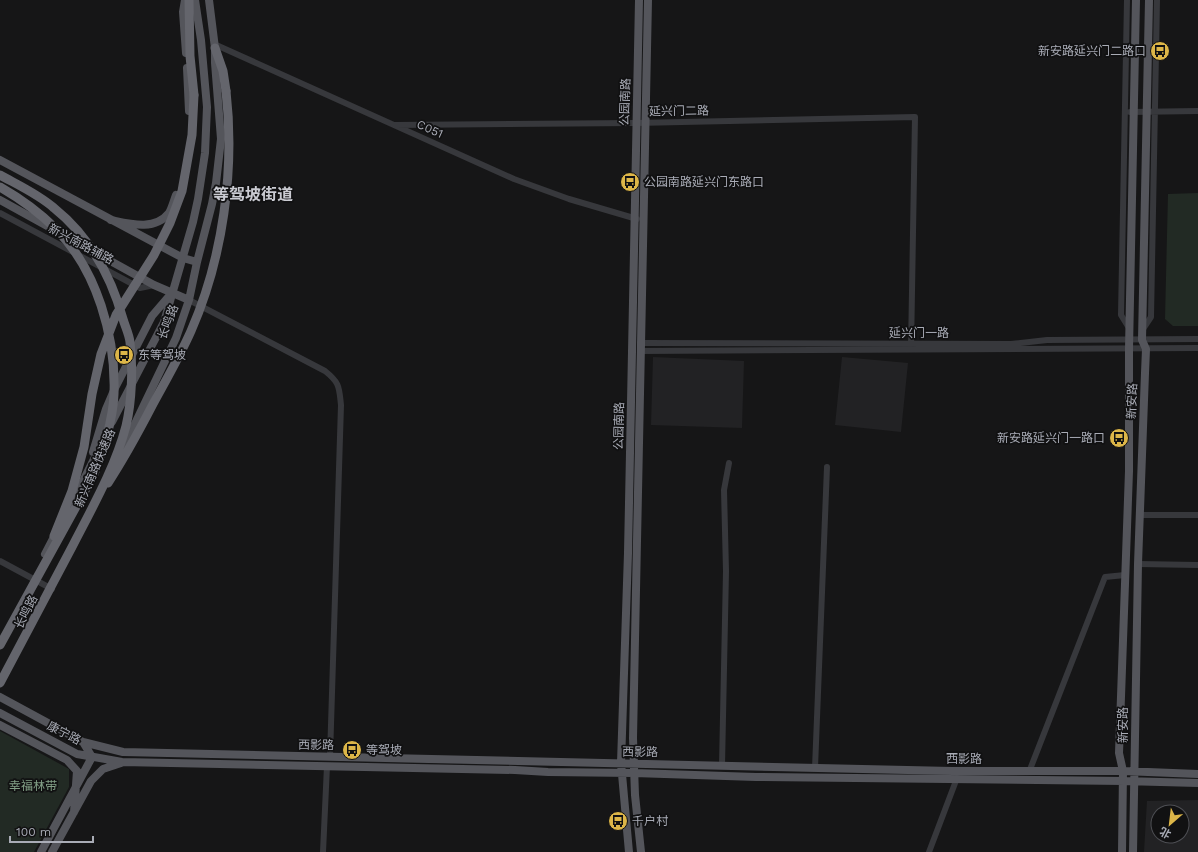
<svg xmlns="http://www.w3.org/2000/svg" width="1198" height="852" viewBox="0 0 1198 852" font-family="'Work Sans','Noto Sans SC',sans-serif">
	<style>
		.built { fill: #222224; fill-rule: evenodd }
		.green { fill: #222a24 }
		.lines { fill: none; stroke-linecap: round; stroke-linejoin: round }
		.minor { stroke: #37383c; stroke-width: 6 }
		.major { stroke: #54555b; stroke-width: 8 }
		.highway { stroke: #64656c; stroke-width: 9 }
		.highway-bridge { stroke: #64656c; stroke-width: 9 }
		.labels { text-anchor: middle; stroke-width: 3.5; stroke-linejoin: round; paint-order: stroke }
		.poi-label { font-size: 12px; fill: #a9acb6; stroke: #111112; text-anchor: start }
		.street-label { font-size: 12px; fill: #a9acb6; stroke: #111112 }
		.park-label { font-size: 12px; fill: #829f86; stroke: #111112 }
		.district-label { font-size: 16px; font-weight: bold; fill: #cacbd2; stroke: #111112 }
	</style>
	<rect width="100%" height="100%" fill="#161617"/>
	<path class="built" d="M653,357L744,361L742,428L651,425Z
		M842,357L908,363L901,432L835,425Z
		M1198,800V852H1144L1147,801ZM1158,812H1182V836H1158Z"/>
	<path class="green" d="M1198,193V326H1173L1165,319L1168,194Z
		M0,731L69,769V787L34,852H0Z"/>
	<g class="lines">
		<path class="minor" d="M1127,0L1121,315L1129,328
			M214,44L514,179L569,199L637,219
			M1130,112L1198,111
			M395,125L636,123L915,117L911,349
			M0,213L140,288L154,285
			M189,300L325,371C340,383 339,387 341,405L330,757
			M1143,329L1151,317L1157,0
			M640,343L1011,344L1047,340L1198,339
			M640,351L1198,348
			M1140,515H1198
			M0,561L52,589
			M1138,564L1198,565
			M722,766L726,571L724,490L729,463
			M815,768L827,467
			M1029,772L1105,577L1125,575
			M323,852L327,766
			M929,852L957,778"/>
		<path class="major" d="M185,0L183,12L186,53
			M187,68L189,111
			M0,160L183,258L197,262
			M0,200L154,285L189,300
			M111,220C130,224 155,231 169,213C172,208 174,200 176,195
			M112,422L164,322L193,222L198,199L205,153L207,107L201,40L195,0
			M93,452L106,409L115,388L152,316L170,295
			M120,455L176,338L189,300L197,262L212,204L216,183L221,139L215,63V48L209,0
			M67,513L100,447
			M45,554L57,531
			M0,697L83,742L92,757L41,852
			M0,713L77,754L122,762L515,770L548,772L634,773L756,777L1123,781L1198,783
			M0,725L67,760L77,771L74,812
			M83,742L123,752L952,771H1123L1198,774
			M52,852L91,781L103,769L121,763
			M629,852L621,763L628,553L639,0
			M641,852L635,795L633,738L648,0
			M1122,852L1123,771L1119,753L1129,471V349L1136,0
			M1133,852L1138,564L1145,373L1146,349L1142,340L1149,0"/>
		<path class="highway" d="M189,0L190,56L194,95
			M215,48L223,71L226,91"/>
		<path class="highway-bridge" d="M0,175C18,185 38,194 54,208C89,236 111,276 123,319C125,326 129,334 130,342C133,367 132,401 126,426C115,468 92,508 72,547C48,592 24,637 0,683
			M0,187C21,199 39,212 56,229C97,270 116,337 114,394C113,421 103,449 94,474L0,645
			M108,483C125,457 139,431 153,404C166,380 180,356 191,331C223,258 235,170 226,91
			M54,536L72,491L84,447L92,394L101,354L116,315L154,255L170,223L182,191L192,135L194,95"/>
	</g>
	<defs>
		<g id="bus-disc" transform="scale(1)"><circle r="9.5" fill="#ddb648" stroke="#111112"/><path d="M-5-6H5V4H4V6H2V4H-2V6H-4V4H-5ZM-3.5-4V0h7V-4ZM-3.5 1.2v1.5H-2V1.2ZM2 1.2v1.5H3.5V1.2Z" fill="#111"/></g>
	</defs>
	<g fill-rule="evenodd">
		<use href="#bus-disc" x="1160" y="51"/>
		<use href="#bus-disc" x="630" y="182"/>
		<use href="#bus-disc" x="124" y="355"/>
		<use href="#bus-disc" x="1119" y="438"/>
		<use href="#bus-disc" x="352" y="750"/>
		<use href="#bus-disc" x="618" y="821"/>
	</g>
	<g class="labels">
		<g class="poi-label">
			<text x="1146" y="55" text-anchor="end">新安路延兴门二路口</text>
			<text x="644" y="186">公园南路延兴门东路口</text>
			<text x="138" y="359">东等驾坡</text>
			<text x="1105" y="442" text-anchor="end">新安路延兴门一路口</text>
			<text x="366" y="754">等驾坡</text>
			<text x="632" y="825">千户村</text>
		</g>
		<g class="street-label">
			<text transform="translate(625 102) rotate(-88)" y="4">公园南路</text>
			<text transform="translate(679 111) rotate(-1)" y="4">延兴门二路</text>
			<text transform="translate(430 129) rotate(24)" y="4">C051</text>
			<text transform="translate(81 244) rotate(28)" y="4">新兴南路辅路</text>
			<text transform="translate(168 322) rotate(-69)" y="4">长鸣路</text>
			<text x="919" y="337">延兴门一路</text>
			<text transform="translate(1132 401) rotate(-88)" y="4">新安路</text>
			<text transform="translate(619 426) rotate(-89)" y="4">公园南路</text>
			<text transform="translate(95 468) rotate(-67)" y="4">新兴南路快速路</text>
			<text transform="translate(26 612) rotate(-63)" y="4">长鸣路</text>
			<text transform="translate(1123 725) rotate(-90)" y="4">新安路</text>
			<text transform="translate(64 733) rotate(27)" y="4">康宁路</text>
			<text transform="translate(316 745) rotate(1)" y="4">西影路</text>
			<text transform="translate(640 752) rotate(1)" y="4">西影路</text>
			<text x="964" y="763">西影路</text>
		</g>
		<g class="park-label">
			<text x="33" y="790">幸福林带</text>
		</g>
		<g class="district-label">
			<text x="253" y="200">等驾坡街道</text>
		</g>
	</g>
	<g transform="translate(1170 824) rotate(208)"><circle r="19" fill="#111112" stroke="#4e4f54"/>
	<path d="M0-3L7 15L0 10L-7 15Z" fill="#ddb648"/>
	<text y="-6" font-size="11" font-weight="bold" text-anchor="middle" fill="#a9acb6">北</text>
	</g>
	<path d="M10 836v6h83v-6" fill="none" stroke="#a9acb6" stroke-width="2"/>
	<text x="16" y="836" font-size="12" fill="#a9acb6" stroke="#111112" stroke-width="3" paint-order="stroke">100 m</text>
</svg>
